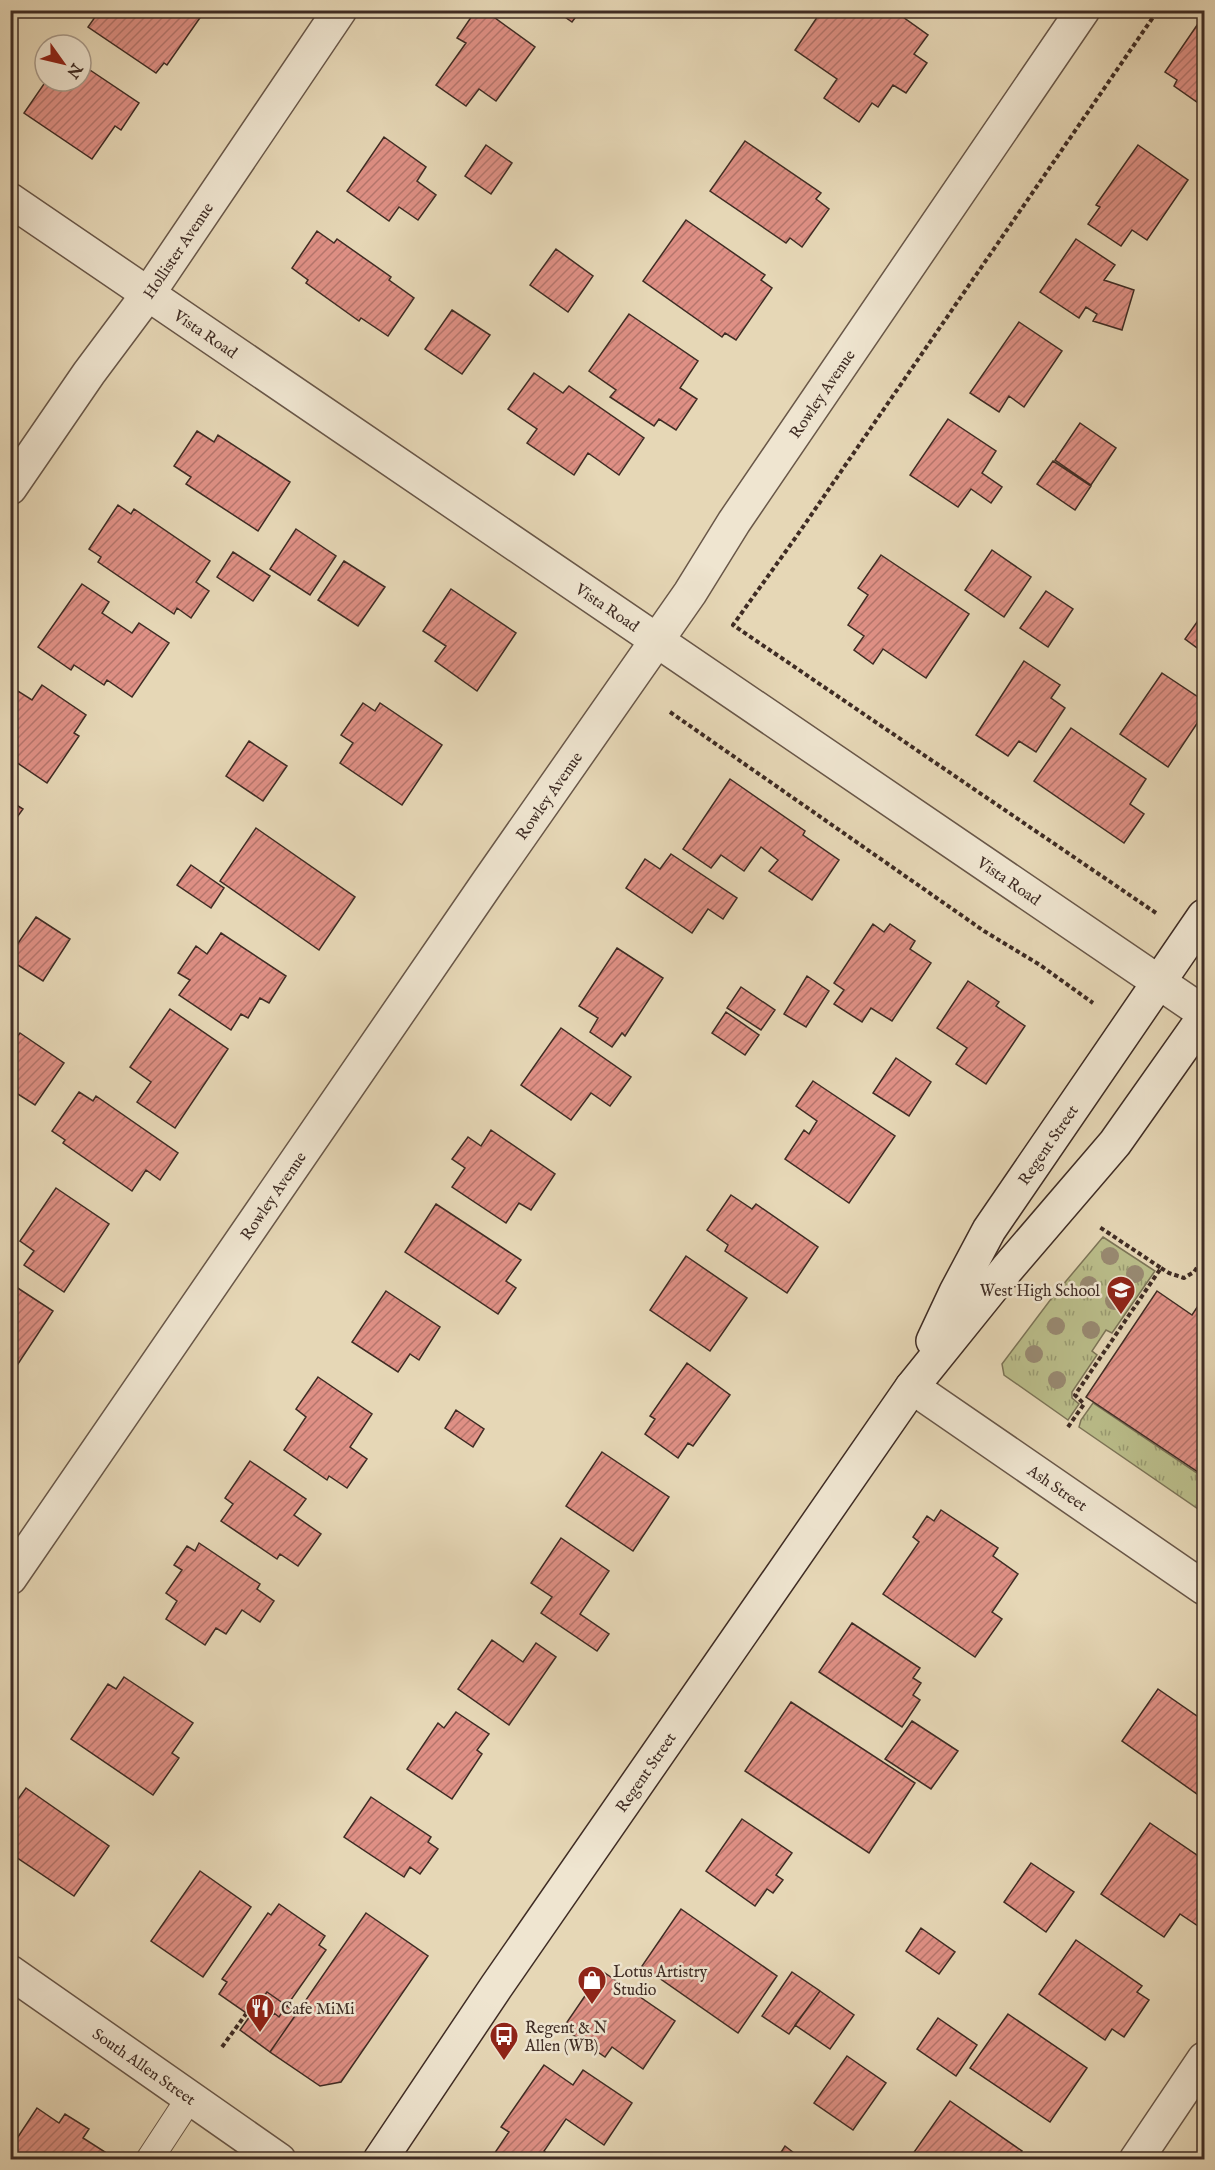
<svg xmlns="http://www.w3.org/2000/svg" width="1215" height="2170" viewBox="0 0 1215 2170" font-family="'IM FELL English',serif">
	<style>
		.grass { fill: url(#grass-tufts); stroke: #7c7457; stroke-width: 1.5 }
		.building { fill: url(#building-hatch); stroke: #3f2c24; stroke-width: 1.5 }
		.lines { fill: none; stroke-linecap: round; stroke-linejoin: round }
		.service-casing { stroke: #695748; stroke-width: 28 }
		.minor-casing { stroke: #695748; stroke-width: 36 }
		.secondary-casing { stroke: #3f2c24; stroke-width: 36 }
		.path { stroke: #3f2c24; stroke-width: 4; stroke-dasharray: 4.5 3; stroke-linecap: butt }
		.service { stroke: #efe5d0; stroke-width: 26 }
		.minor { stroke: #efe5d0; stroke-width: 33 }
		.secondary { stroke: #efe5d0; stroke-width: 33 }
		.tree { fill: #988971 }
		.labels { text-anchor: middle; stroke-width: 5; stroke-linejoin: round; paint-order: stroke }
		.street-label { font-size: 16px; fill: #3f2c24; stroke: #efe5d0 }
		.poi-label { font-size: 16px; fill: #3f2c24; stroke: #efe5d0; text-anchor: start }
	</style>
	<defs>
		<pattern id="grass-tufts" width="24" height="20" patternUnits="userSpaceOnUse" patternTransform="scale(1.5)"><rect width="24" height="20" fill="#babd8a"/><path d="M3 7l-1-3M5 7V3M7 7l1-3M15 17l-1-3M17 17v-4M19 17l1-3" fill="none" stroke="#999a71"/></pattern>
		<pattern id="building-hatch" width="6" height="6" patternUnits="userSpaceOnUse" patternTransform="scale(1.5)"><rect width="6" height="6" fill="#df9085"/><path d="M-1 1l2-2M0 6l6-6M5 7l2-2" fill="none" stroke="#b6766d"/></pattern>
	</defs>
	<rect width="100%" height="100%" fill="#e6d7b6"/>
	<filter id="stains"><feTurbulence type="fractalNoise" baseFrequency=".00333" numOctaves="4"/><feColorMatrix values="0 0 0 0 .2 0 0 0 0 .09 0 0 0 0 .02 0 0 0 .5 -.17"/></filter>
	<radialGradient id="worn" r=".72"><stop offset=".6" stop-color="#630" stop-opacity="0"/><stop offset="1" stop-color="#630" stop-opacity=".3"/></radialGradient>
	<path class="grass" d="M1103,1237L1155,1271L1112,1333L1106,1330L1092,1351L1097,1355L1072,1392V1398L1079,1404L1068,1420L1004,1375L1002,1364L1051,1299Z
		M1093,1403L1204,1478V1513L1079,1427L1081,1420Z"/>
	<path class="building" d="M100,10H202L204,12L167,65L164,63L156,73L88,27Z
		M476,10H484L535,47L496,101L479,89L466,106L436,85L466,43L457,38Z
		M555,10H581L572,22Z
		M822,10H893L928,35L914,54L927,63L906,93L893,85L878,107L872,103L859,122L824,98L837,79L795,50Z
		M1204,15V107L1174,86L1177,80L1165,72Z
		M81,64L139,103L121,130L115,126L92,159L24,113L46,81H81Z
		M384,137L426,167L417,181L436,195L418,220L399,207L389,221L347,191Z
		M745,141L821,193L816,199L829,209L802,247L790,238L786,243L710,191Z
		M486,145L512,163L491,194L465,176Z
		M1138,145L1188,180L1147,240L1132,230L1121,246L1088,224L1100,207L1096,205Z
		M686,220L765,275L761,280L772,288L736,340L725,333L722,337L643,281Z
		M317,231L334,243L337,239L391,277L389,280L414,298L388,336L361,318L359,321L306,283L308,280L292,268Z
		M1076,239L1115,265L1104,280L1134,290L1122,330L1093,321L1097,314L1086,307L1079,318L1040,292Z
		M556,249L593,276L568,312L530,285Z
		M452,310L490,335L462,374L425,349Z
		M629,314L698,361L680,388L697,399L676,430L659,419L654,426L610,397L616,390L589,371Z
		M1019,322L1062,351L1024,407L1009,396L999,412L970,393Z
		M534,373L563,393L569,386L644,438L619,475L588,453L574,475L527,443L537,429L508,409Z
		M948,419L996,451L982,473L1002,487L991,503L971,489L958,507L910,475Z
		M1080,423L1116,448L1091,485L1055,460Z
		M197,431L214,442L218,435L290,482L258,531L186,484L191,477L174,466Z
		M1053,461L1091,486L1075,510L1037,484Z
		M118,505L131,514L134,509L210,561L196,582L209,591L191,618L177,608L174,614L98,562L101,557L89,549Z
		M296,529L336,556L310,595L270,569Z
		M992,550L1031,577L1004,617L965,590Z
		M233,552L270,576L253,601L217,577Z
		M881,555L969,614L926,678L883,649L873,664L854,650L864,636L848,625L868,595L858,588Z
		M344,561L385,587L358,626L318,600Z
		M82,584L109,602L102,613L132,633L139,623L169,643L132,697L107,680L104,685L74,665L71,670L38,647Z
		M451,589L516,633L477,691L435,661L446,646L423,631Z
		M1046,591L1073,609L1048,647L1020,628Z
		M1204,612V653L1185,639Z
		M1024,661L1060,685L1051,698L1065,708L1036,752L1019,741L1008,756L976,735Z
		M1162,673L1204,701V713L1168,767L1120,734Z
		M42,685L86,715L74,733L79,736L47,783L10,758V686L32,700Z
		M363,703L375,711L380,703L442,745L402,805L340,763L353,743L341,735Z
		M1071,728L1146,779L1130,804L1144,814L1124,843L1034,781Z
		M249,741L287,766L263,801L226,776Z
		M730,779L805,831L803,835L839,860L812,900L769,871L778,860L761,847L744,871L721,855L711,868L683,849Z
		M10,801L23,809L10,827Z
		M256,828L355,897L319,950L220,881Z
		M671,854L737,898L723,919L708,909L692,933L626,888L645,859L660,869Z
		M191,865L224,888L211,908L177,885Z
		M36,917L70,939L43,981L10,960V955Z
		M873,924L884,932L890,924L915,941L910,949L931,963L892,1021L871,1008L862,1022L834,1004L844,990L834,983Z
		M221,933L286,976L269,1003L260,998L248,1018L241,1014L231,1030L179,995L190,980L178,973L196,946L207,954Z
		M617,948L663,978L625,1036L622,1033L612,1047L590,1032L598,1018L579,1006Z
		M807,976L829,991L806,1027L784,1014Z
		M968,981L999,1002L996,1006L1025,1026L986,1084L956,1064L967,1048L937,1028Z
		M741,987L775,1010L761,1030L727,1008Z
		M170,1009L228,1049L175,1128L137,1102L151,1082L130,1067Z
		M726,1012L759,1035L745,1055L712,1033Z
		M561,1028L631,1077L610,1106L591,1093L571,1120L521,1085Z
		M20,1033L64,1063L35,1105L10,1089V1046Z
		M896,1058L931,1082L909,1116L873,1093Z
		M813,1081L895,1136L849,1203L785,1159L804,1130L809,1134L817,1121L796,1106Z
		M79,1092L93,1101L96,1096L178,1153L160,1180L146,1170L132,1191L63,1143L65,1140L52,1131Z
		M491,1130L555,1174L531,1210L519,1203L506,1223L452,1187L465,1168L452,1159L468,1137L481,1146Z
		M56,1188L109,1224L64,1292L24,1265L34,1251L20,1241Z
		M731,1195L752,1209L756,1204L818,1247L787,1293L725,1251L728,1245L707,1230Z
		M436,1204L521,1260L506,1281L516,1288L498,1314L405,1252Z
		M686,1256L747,1298L710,1351L650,1310Z
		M10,1283L53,1311L10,1376Z
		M386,1291L440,1327L419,1360L410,1354L398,1372L352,1342Z
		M1157,1291L1192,1315L1204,1297V1476L1086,1397Z
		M687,1363L730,1395L693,1446L688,1443L678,1458L645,1434L655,1419L650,1416Z
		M318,1377L372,1414L350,1447L367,1459L347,1488L329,1476L327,1480L284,1450L306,1417L296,1409Z
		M456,1410L484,1429L473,1447L445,1428Z
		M602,1452L669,1497L633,1551L566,1506Z
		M250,1461L306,1499L294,1515L321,1534L298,1566L280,1554L277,1559L221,1521L233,1504L225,1498Z
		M941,1510L998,1548L993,1556L1018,1574L992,1612L1002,1619L975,1657L883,1594L919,1542L913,1537L927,1516L934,1521Z
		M561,1538L609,1571L580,1614L609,1634L597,1651L541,1613L552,1597L531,1583Z
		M199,1543L260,1584L257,1589L274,1601L260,1622L242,1610L226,1634L216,1628L205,1645L166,1619L177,1601L166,1593L182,1570L174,1565L187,1546L195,1551Z
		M852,1623L920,1668L913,1678L921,1683L913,1695L920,1700L902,1727L819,1672Z
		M492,1640L523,1662L536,1643L556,1657L509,1725L458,1689Z
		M124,1677L193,1723L172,1753L179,1758L153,1795L71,1739L108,1684L116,1689Z
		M1158,1689L1204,1721V1799L1122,1741Z
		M791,1702L915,1783L869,1853L745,1771Z
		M456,1712L489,1734L477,1750L482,1754L452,1799L407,1769L438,1723L444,1728Z
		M912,1721L958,1751L931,1789L885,1759Z
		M26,1788L109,1846L74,1896L10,1853V1810Z
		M371,1797L431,1837L428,1842L438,1849L420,1874L410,1867L404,1877L344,1837Z
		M742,1819L792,1853L776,1875L783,1880L773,1893L767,1889L755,1906L706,1871Z
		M1150,1823L1204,1860V1924L1201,1928L1180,1914L1164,1937L1101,1894Z
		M1031,1863L1074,1892L1046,1932L1004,1902Z
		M200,1871L251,1907L203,1977L151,1941Z
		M279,1904L325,1936L319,1945L326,1950L279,2017L274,2013L265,2026L219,1994L227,1982L222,1979L268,1913L271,1915Z
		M681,1909L777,1976L738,2033L642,1966Z
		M366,1913L428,1956L341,2082L320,2086L270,2052Z
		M921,1928L955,1952L939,1974L906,1951Z
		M1076,1940L1142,1986L1137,1992L1149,2000L1124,2037L1112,2029L1105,2040L1039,1994Z
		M602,1971L675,2021L643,2069L612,2047L605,2057L563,2028Z
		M792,1972L820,1991L789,2034L762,2016Z
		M820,1991L854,2015L830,2049L795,2025Z
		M267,1992L297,2013L270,2052L240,2030Z
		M1008,2014L1087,2068L1050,2122L970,2068Z
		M938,2018L977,2045L956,2076L917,2049Z
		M847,2056L886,2083L853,2130L814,2103Z
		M544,2065L573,2085L583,2070L632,2103L604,2145L566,2119L544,2151L555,2160H490L509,2132L501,2127Z
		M950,2101L1022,2151L1016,2160H918L912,2155Z
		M37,2108L59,2123L65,2114L89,2129L83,2138L105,2152L100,2160H10V2149Z
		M785,2146L803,2160H776Z"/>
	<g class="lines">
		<g class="service-casing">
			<path id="service" d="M149,2160L191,2096"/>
		</g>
		<g class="minor-casing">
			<g id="minor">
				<path id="s1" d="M10,200L1204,1013"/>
				<path id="s2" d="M10,488L89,373L148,294L340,10"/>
				<path id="s3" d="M912,1387L1204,1588"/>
				<path id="s4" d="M10,1578L488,882L690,593L734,522L1083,10"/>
				<path id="s5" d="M10,1972L279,2160"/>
				<path d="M1136,2160L1204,2059"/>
			</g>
		</g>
		<g class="secondary-casing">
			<g id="secondary">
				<path id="s6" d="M933,1341L956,1292L989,1230L1204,916"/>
				<path id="s7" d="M380,2160L496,1987L912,1387L1007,1269L1115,1143L1204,1017"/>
			</g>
		</g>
		<path class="path" d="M670,712L984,931L1040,965L1093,1003
			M1156,913L733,625L796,537L1158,10
			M1161,1268L1169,1273L1184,1278L1194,1272L1204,1257
			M1068,1427L1084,1404L1075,1395L1161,1268L1098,1226
			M222,2047L246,2014"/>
		<use href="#service" class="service"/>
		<use href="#minor" class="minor"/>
		<use href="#secondary" class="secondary"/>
	</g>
	<g class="tree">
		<circle cx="1110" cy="1256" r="9"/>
		<circle cx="1135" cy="1274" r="9"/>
		<circle cx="1089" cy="1285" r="9"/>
		<circle cx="1114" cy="1301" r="9"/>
		<circle cx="1056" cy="1326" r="9"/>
		<circle cx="1091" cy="1330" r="9"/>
		<circle cx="1034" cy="1354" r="9"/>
		<circle cx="1057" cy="1380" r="9"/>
	</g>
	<defs>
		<g id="school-pin" transform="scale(1.5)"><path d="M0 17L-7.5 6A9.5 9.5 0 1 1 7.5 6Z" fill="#8f2418" stroke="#efe5d0"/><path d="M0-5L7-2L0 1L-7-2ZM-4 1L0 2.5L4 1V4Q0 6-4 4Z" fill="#fff"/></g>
		<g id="shop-pin" transform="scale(1.5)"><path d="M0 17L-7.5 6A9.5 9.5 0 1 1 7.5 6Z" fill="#8f2418" stroke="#efe5d0"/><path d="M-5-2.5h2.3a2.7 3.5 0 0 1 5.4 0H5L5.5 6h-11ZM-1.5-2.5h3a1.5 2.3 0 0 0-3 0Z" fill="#fff"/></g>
		<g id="restaurant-pin" transform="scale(1.5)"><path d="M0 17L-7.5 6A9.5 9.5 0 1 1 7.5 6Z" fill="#8f2418" stroke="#efe5d0"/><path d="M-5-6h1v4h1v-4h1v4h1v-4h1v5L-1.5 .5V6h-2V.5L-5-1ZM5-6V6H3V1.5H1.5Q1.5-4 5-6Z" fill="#fff"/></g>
		<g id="bus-pin" transform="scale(1.5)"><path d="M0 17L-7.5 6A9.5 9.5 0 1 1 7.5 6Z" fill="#8f2418" stroke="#efe5d0"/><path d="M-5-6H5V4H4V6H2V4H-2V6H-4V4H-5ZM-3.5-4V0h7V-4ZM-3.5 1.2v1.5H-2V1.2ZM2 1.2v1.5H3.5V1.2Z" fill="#fff"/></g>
	</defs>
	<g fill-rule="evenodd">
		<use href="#school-pin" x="1121" y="1290"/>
		<use href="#shop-pin" x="592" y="1980"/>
		<use href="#restaurant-pin" x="260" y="2008"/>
		<use href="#bus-pin" x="504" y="2036"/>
	</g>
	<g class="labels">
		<g class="street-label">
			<text dy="6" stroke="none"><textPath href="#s2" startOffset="291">Hollister Avenue</textPath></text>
			<text dy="6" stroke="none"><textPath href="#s1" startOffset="237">Vista Road</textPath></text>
			<text dy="6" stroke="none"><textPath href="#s4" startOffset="1436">Rowley Avenue</textPath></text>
			<text dy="6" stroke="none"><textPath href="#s1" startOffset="723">Vista Road</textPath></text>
			<text dy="6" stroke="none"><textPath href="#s4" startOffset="950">Rowley Avenue</textPath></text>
			<text dy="6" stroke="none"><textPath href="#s1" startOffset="1209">Vista Road</textPath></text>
			<text dy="6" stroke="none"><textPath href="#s6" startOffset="228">Regent Street</textPath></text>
			<text dy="6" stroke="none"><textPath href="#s4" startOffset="464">Rowley Avenue</textPath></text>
			<text dy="6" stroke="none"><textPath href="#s3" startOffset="177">Ash Street</textPath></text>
			<text dy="6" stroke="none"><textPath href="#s7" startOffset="470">Regent Street</textPath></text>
			<text dy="6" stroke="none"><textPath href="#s5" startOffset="164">South Allen Street</textPath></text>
		</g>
		<g class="poi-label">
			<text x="1100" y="1296" text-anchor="end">West High School</text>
			<text x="613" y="1977">Lotus Artistry<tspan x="613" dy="18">Studio</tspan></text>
			<text x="281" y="2014">Cafe MiMi</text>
			<text x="525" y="2033">Regent &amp; N<tspan x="525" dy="18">Allen (WB)</tspan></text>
		</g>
	</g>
	<rect width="1215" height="2170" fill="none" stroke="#e6d7b6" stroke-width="36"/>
	<rect x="12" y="12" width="1191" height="2146" fill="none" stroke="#3f2c24" stroke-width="3"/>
	<rect x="18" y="18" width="1179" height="2134" fill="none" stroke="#3f2c24" stroke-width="1.5"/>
	<g transform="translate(63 63) rotate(124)"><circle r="28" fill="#efe5d0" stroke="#a99b8b" stroke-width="1.5"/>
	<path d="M0-4.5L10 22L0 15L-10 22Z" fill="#8f2418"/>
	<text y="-9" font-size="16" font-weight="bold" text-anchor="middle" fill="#3f2c24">N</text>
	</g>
	<rect width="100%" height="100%" filter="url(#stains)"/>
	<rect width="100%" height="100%" fill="url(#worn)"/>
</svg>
